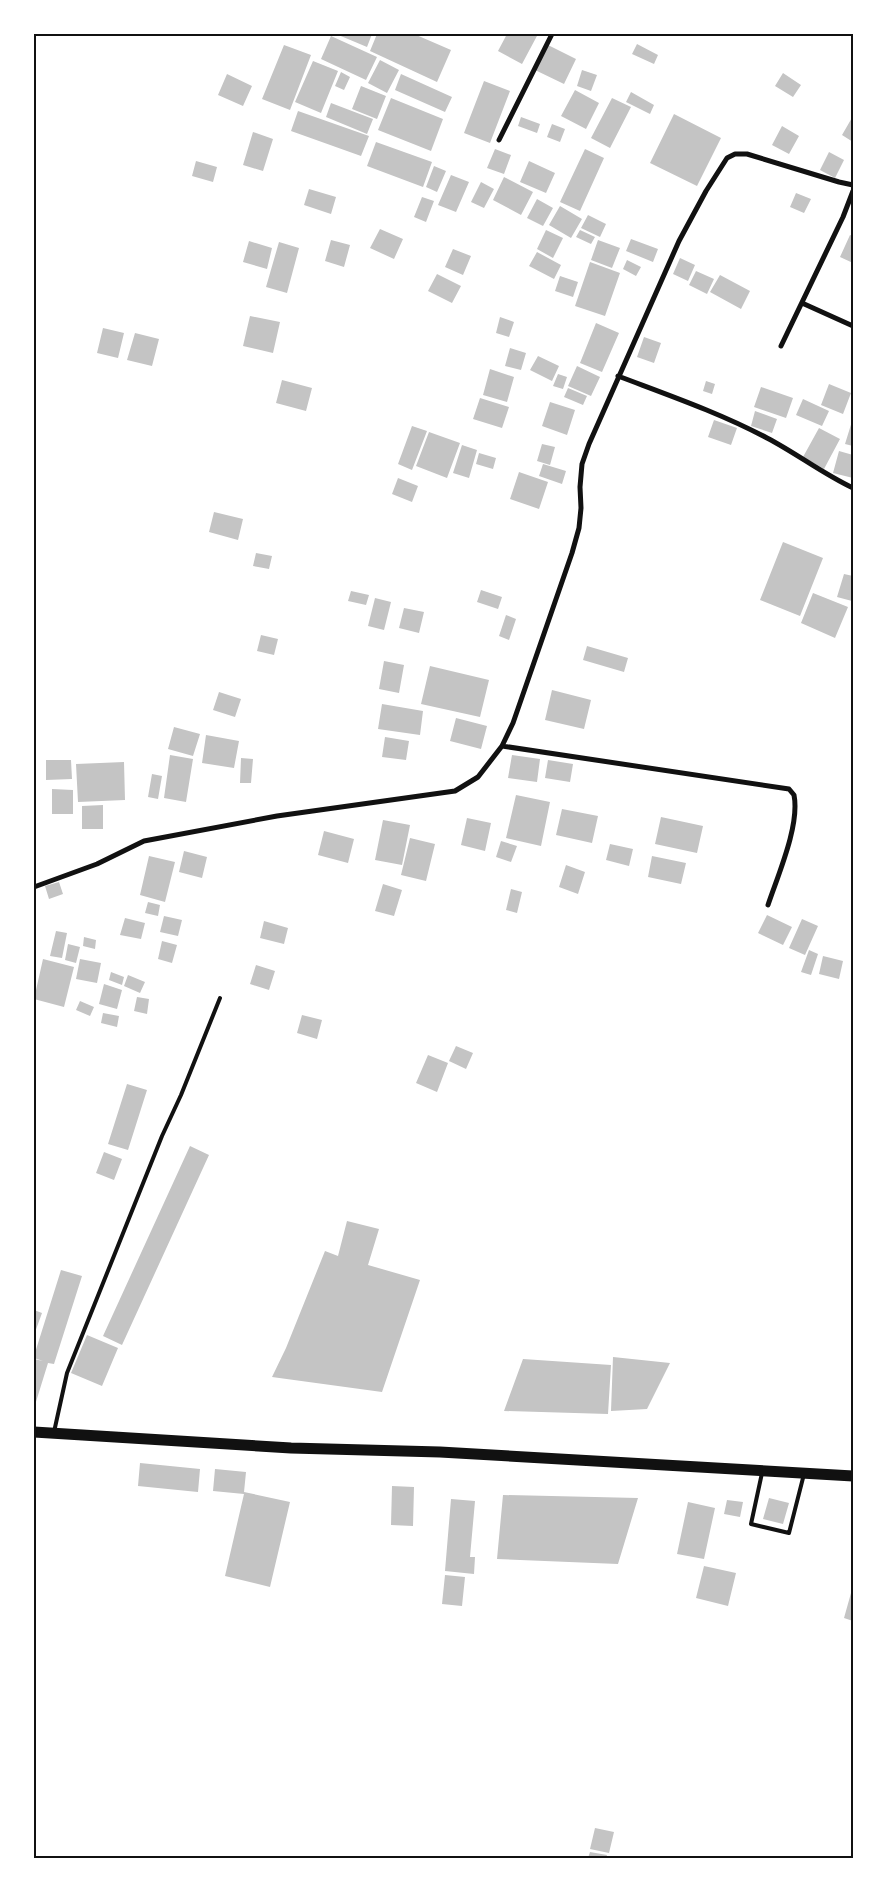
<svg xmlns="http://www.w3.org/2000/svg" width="887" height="1892" viewBox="0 0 887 1892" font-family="Arial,sans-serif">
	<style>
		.building { fill: #c4c4c4 }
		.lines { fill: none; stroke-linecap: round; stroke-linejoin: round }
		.service { stroke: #111; stroke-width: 4 }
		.minor { stroke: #111; stroke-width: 5 }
		.trunk { stroke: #111; stroke-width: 11 }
		.neatline { fill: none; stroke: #111; stroke-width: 2 }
	</style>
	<rect width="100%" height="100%" fill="#fff"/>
	<path class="building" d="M336,34H372L367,47Z
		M377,34H414L451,50L437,82L370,51Z
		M507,34H538L522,64L498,51Z
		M331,36L377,57L366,80L321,59Z
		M637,44L658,55L654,64L632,54Z
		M284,45L311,55L290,110L262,99Z
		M548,45L576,59L564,84L535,70Z
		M380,60L399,70L387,93L368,83Z
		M313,61L338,71L321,113L295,102Z
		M582,70L597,75L591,91L577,86Z
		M341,72L350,77L344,90L335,86Z
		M783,73L801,85L793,97L775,86Z
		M227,74L252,86L243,106L218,95Z
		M401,74L452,97L445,112L395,90Z
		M484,81L510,91L490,143L464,133Z
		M361,86L386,96L377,119L352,109Z
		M575,90L599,103L586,129L561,116Z
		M631,92L654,105L650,114L626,102Z
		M391,98L443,119L431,151L378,130Z
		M612,98L631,107L610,148L591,138Z
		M331,103L373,119L367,134L326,117Z
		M298,111L369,136L361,156L291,131Z
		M674,114L721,138L697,186L650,163Z
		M853,116V142L842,135Z
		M521,117L540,124L537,133L518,126Z
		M552,124L565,129L560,142L547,137Z
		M782,126L799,136L789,154L772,145Z
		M253,132L273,139L263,171L243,165Z
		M376,142L432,162L423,187L367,166Z
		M495,149L511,155L504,174L487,168Z
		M585,149L604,158L580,211L560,202Z
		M829,152L844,160L835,178L820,170Z
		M196,161L217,167L213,182L192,176Z
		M529,161L555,173L546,193L520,182Z
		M434,166L446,171L437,192L426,187Z
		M451,175L469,182L456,212L438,205Z
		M504,177L533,192L521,215L493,200Z
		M481,182L494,189L484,208L471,202Z
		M309,189L336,197L331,214L304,205Z
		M796,193L811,199L804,213L790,207Z
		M422,197L434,201L426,222L414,217Z
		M537,199L553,208L543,226L527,218Z
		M560,206L582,219L571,238L549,225Z
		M588,215L606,224L600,237L581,228Z
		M380,229L403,239L394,259L370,248Z
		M546,230L563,238L553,258L537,249Z
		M580,230L595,237L591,244L576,237Z
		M850,235L853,236V263L840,257Z
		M631,239L658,249L653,262L626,251Z
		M331,240L350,245L344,267L325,261Z
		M598,240L620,248L612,268L591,260Z
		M249,241L272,248L267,269L243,262Z
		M279,242L299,248L287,293L266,287Z
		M453,249L471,256L463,275L445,267Z
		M537,252L561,265L554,279L529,266Z
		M680,258L695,265L688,281L673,274Z
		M627,260L641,267L636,276L623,269Z
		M590,262L620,273L605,316L575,306Z
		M696,271L714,279L707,294L689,285Z
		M437,274L461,286L452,303L428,291Z
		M720,275L750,291L741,309L710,292Z
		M560,276L578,282L573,297L555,291Z
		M250,316L280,322L273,353L243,346Z
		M500,317L514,322L509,337L496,333Z
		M596,323L619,333L602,372L580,363Z
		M103,328L124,333L118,358L97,353Z
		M135,333L159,339L152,366L127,360Z
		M644,337L661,343L654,363L637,357Z
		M510,348L526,353L521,370L505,366Z
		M538,356L559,366L552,381L530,370Z
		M577,366L600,377L591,396L568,386Z
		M490,369L514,377L507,402L483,395Z
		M558,374L567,377L563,389L553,386Z
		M282,380L312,388L306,411L276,403Z
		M706,381L715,384L712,394L703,391Z
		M829,384L851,393L843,414L821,405Z
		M761,387L793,398L786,418L754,407Z
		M568,388L587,396L583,405L564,397Z
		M480,398L509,407L502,428L473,419Z
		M803,399L829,411L822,426L796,415Z
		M550,402L575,410L567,435L542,426Z
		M755,411L777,419L772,433L751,426Z
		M853,418V446L845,444Z
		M714,420L737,428L731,445L708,437Z
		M412,426L427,431L412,470L398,464Z
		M819,428L840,439L824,469L803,457Z
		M429,432L460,443L447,478L416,466Z
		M542,444L555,447L550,465L537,461Z
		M462,445L477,450L469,478L453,473Z
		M839,451L853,455V478L833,473Z
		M479,453L496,458L493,469L476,464Z
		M543,464L566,471L562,484L539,476Z
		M519,472L548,482L539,509L510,499Z
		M398,478L418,486L412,502L392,494Z
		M214,512L243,519L238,540L209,532Z
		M783,542L823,558L800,616L760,600Z
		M256,553L272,556L269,569L253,566Z
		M844,574L853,576L852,601L837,597Z
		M481,590L502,597L498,609L477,602Z
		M351,591L369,595L366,605L348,601Z
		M813,593L848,607L835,638L801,623Z
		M375,598L391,602L384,630L368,626Z
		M404,608L424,612L419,633L399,628Z
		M506,615L516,619L509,640L499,636Z
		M261,635L278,639L274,655L257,651Z
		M587,646L628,658L624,672L583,660Z
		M384,661L404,665L399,693L379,689Z
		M430,666L489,680L480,717L421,704Z
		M552,690L591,700L584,729L545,720Z
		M219,692L241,699L235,717L213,710Z
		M382,704L423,711L420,735L378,729Z
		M456,718L487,726L481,749L450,741Z
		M174,727L200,734L193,756L168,749Z
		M206,735L239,741L234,768L202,763Z
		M385,737L409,741L406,760L382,757Z
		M170,755L193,759L186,802L164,798Z
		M512,755L540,759L537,782L508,778Z
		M241,758L253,759L251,783H240Z
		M46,760H71L72,779L46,780Z
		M548,760L573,764L570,782L545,778Z
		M124,762L125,800L78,802L76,764Z
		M152,774L162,776L158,799L148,797Z
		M52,789L73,790V814H52Z
		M516,795L550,802L541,846L506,838Z
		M103,805V829H82V806Z
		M562,809L598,816L592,843L556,835Z
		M661,817L703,826L697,853L655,844Z
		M467,818L491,823L485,851L461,845Z
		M383,820L410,825L402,865L375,860Z
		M324,831L354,839L348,863L318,855Z
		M410,838L435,844L426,881L401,875Z
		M501,841L517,846L511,862L496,857Z
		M610,844L633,849L629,866L606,860Z
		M184,851L207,857L202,878L179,872Z
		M149,856L175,862L165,902L140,895Z
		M652,856L686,863L681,884L648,877Z
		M566,865L585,872L578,894L559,887Z
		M59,882L63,894L49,899L45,886Z
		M383,884L402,890L394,916L375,911Z
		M511,889L522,892L517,913L506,910Z
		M148,902L160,905L158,916L145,913Z
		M767,915L792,927L783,945L758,933Z
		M164,916L182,920L178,936L160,932Z
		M125,918L145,923L141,939L120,935Z
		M802,919L818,926L805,955L789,948Z
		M264,921L288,928L284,944L260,938Z
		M56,931L67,933L62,958L50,956Z
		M84,937L96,940L95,949L83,946Z
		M162,941L177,945L172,963L158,959Z
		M68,944L80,947L76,963L65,960Z
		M809,950L818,954L811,975L801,972Z
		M823,956L843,961L839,979L819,974Z
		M43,959L74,967L64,1007L34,999Z
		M80,959L101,963L97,983L76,979Z
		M256,965L275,971L269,990L250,984Z
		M111,972L124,977L122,985L109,980Z
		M128,975L145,982L140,993L124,986Z
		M104,984L122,990L117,1009L99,1004Z
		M137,997L149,999L147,1014L134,1011Z
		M80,1001L94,1007L90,1016L76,1010Z
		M103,1013L119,1016L117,1027L101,1023Z
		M302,1015L322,1020L317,1039L297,1033Z
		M456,1046L473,1053L466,1069L449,1061Z
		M428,1055L448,1063L437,1092L416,1083Z
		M127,1084L147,1090L128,1150L108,1144Z
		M190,1146L209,1155L122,1345L103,1336Z
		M104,1152L122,1159L114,1180L96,1173Z
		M347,1221L379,1229L368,1265L420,1280L382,1392L272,1377L286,1348L325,1251L338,1256Z
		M61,1270L82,1276L54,1364L48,1363L35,1405H34V1359L43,1361L34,1358V1356Z
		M34,1310L42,1313L34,1335Z
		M87,1335L118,1348L102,1386L71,1373Z
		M613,1357L670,1363L647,1409L611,1411Z
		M523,1359L611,1365L608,1414L504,1411Z
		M140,1463L200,1469L198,1492L138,1486Z
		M215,1469L246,1472L244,1492L290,1502L270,1587L225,1576L244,1494L213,1491Z
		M392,1486L414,1487L413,1526L391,1525Z
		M503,1495L638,1498L618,1564L497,1559Z
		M769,1498L789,1503L783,1524L763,1519Z
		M451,1499L475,1501L470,1557H475L474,1574L445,1571Z
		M727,1500L743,1502L740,1517L724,1514Z
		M688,1502L715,1508L704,1559L677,1554Z
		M704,1566L736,1573L728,1606L696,1598Z
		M445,1575L465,1577L462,1606L442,1604Z
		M851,1593H853V1621L844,1618Z
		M595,1828L614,1832L609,1853L590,1849Z
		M590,1852L607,1855L606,1858H588Z"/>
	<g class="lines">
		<path class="service" d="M54,1432L67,1373L162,1136L181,1095L220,998
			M762,1473L751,1524L789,1533L804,1474"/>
		<path class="minor" d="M499,140L552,34
			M802,303L853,326
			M781,346L843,217L853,191
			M618,376C668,395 720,413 767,438C796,453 823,474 853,488
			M502,746L789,789L794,795C800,825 778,875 768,905
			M34,887L97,864L144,841L277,816L455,791L478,777L502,746L513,723L572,553L579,528L581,508L580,487L582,464L589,444L679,241L706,191L727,158L735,154H747L839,182L853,185"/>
		<path class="trunk" d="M34,1432L291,1448L440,1452L853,1476"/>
	</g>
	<rect width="887" height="1892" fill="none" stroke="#ffffff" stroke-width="70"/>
	<rect x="35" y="35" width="817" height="1822" class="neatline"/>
</svg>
